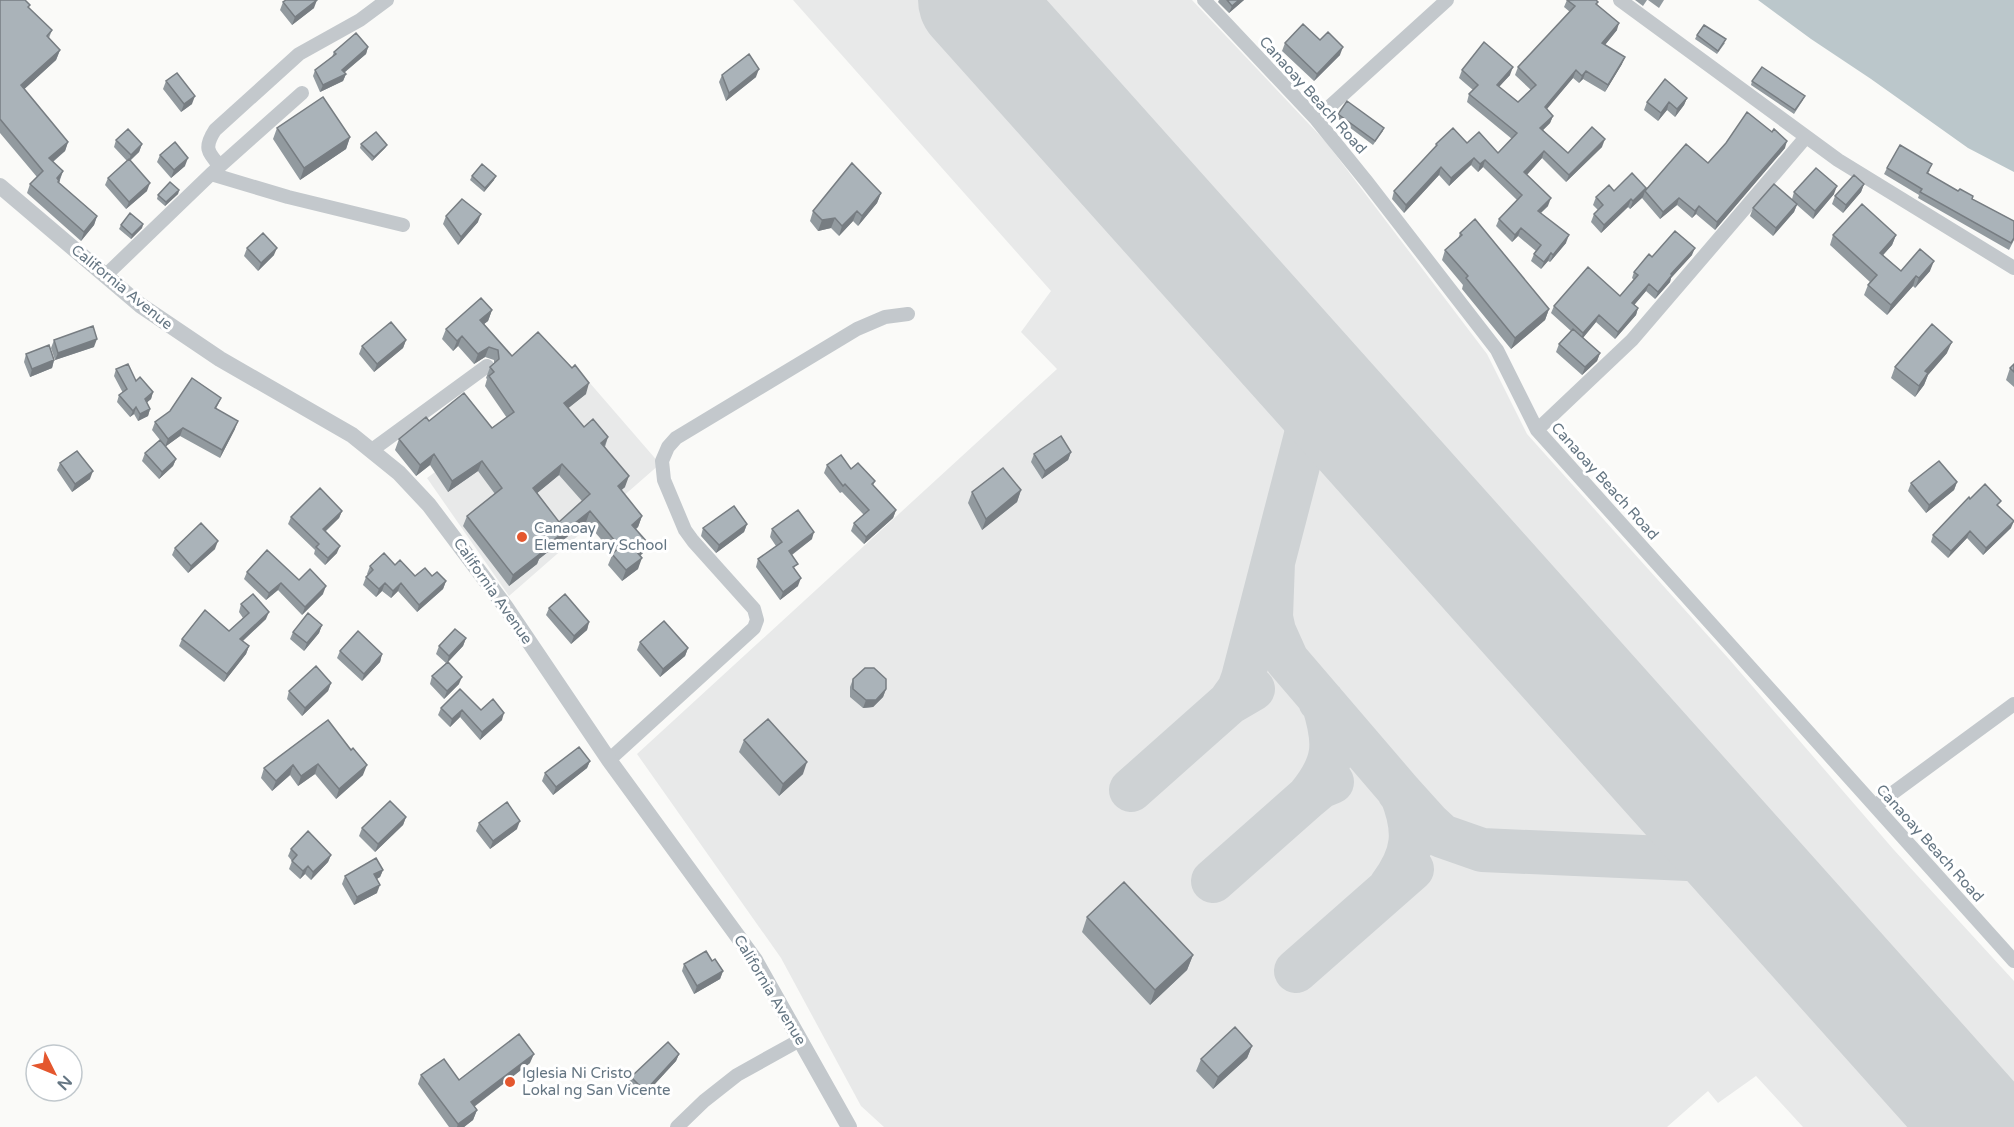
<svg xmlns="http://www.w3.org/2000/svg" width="2014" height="1127" viewBox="0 0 2014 1127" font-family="'Varela Round',sans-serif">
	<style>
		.built { fill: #e8e9e9 }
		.water { fill: #bbc7cb }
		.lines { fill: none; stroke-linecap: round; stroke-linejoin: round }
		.taxiway { stroke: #ced2d4; stroke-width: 44 }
		.runway { stroke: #ced2d4; stroke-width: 110 }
		.minor { stroke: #c3c8cc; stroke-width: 14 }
		.tertiary { stroke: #c3c8cc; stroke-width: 16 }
		.wall { fill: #929a9f; fill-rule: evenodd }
		.shaded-wall { fill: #777d82 }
		.building { fill: #aab3b9; stroke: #777d82; stroke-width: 1.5; fill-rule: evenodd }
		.poi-dot { fill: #e4572e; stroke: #fff; stroke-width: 2 }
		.labels { text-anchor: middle; stroke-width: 6; stroke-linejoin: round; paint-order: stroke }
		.street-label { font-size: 15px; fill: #657683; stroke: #fff }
		.poi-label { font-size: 15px; fill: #657683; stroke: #fff; text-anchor: start }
	</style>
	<rect width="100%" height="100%" fill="#fafaf8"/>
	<path class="built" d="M793,0H1192L1326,142L1487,354L1527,434L1728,658L1894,850L2014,981V1127H1803L1756,1076L1718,1103L1708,1091L1667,1127H884L861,1106L781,958L637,754L1057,369L1021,332L1051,291Z
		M576,367L660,464L509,596L427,478Z"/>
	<path class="water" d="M1758,0H2014V172L1968,148L1871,79L1811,39Z"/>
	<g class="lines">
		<path class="taxiway" d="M1306,435C1323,403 1339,415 1361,434
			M1273,562L1271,617L1274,631L1287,660L1401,793L1429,824L1442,836L1482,850L1710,860L1742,869L1752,877L1784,907
			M1229,703L1239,689L1243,678L1306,435C1309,400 1309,388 1291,356
			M1131,790L1229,703L1253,689
			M1308,797C1336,763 1336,743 1323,702L1320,701
			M1693,805C1710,826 1733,848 1693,859
			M1213,881L1308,797L1320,787L1332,782
			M1390,887C1415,854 1416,830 1401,793L1399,792
			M1296,971L1412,869"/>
		<path class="runway" d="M973,0L1981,1127"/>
		<path class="minor" d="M1204,0L1316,119L1367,182L1497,350L1537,430L2014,961
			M1620,0L1838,160L2014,268
			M1316,119L1447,0
			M220,166C207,152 204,147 215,130L299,54L360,20L387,0
			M211,174L288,197L403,225
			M105,276L211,174L302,93
			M1537,430L1632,340L1806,137
			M372,450L487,366
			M609,760L754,628L757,620L754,609L693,541L685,530L664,480L662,461L668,447L676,438L857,329L885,317L908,314
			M1875,806L2014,704
			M677,1127L704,1101L737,1075L800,1040"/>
		<path class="tertiary" d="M0,186L140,305L220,359L352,435L399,473L429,505L505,606L609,760L755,960L849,1127"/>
	</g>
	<path class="wall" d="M0,0L29,8L52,30L49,38L60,50L56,60L24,89L68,142L65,151L53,162L63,171L59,183L97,216L94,225L81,241L27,193L30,184L37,177L0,133Z
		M1219,0H1244L1229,13L1218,2Z
		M1567,0L1597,4L1617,30L1605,45L1622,64L1605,92L1583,79L1579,83L1573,78L1546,109L1553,116L1550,123L1543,130L1568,153L1602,147L1566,182L1542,158L1527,175L1548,206L1541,213L1566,243L1550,262L1548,261L1541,269L1531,261L1534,254L1536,251L1518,236L1512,242L1496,226L1499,219L1517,200L1483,167L1478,172L1471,165L1449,186L1439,175L1404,213L1392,199L1394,191L1435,148L1436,144L1467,143L1498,153L1512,139L1467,102L1469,94L1473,90L1459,78L1462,70L1510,75L1499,87L1518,102L1531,90L1515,75L1518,67L1570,12L1564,7Z
		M1635,0H1647L1643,6Z
		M1648,0H1664L1659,8Z
		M283,2L314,8L292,25L280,10Z
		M1697,35L1725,43L1717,54L1695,39Z
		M1320,40L1340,55L1314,81L1282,51L1285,43Z
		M368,47L366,54L344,73L346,74L343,81L320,92L313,76L315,70L332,57L334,52Z
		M722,75L756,77L726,101L719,82Z
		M166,81L192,104L181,112L163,89Z
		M1752,81L1803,100L1794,114L1751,85Z
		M1687,98L1684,105L1675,117L1667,110L1658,121L1644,110L1647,102Z
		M1338,114L1383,131L1373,145L1337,118Z
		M277,128L350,137L346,149L300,180L273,139Z
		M116,140L142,144L139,152L130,161L147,191L126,209L105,185L108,178L127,161L114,147Z
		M361,144L387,145L385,148L372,161L360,148Z
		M1785,148L1715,230L1696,214L1692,218L1677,205L1660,219L1642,198L1643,197L1630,209L1628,207L1601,233L1591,222L1594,214L1598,210L1593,205L1596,197L1614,191L1646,188L1708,163Z
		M160,155L185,166L171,178L157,162Z
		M1887,168L1930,170L1928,174L1972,199L2014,221V240L2009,250L1918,198L1919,195L1884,174Z
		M472,176L494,180L484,192L470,180Z
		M1864,184L1861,192L1843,213L1832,204L1835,196Z
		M179,190L178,194L165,206L157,199L158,195Z
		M1794,192L1834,194L1813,219L1797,205L1794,212L1773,236L1750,216L1753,208L1792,199Z
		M881,193L877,203L858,226L853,221L839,236L831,228L818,231L810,221L813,211Z
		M446,216L478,222L458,245L443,224Z
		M143,224L142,228L131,239L119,229L121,225Z
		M1460,233L1549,309L1545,320L1511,349L1462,289L1463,285L1442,260L1445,250L1458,239Z
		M1833,235H1896L1892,245L1883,255L1901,271H1930L1915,288L1913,286L1887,315L1864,295L1868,285L1870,282L1830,245Z
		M247,248L274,255L258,271L244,256Z
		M1692,255L1671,278L1670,282L1655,299L1646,291L1634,305L1638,308L1636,315L1615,339L1596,322L1583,338L1600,353L1597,361L1582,375L1556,352L1559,344L1571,331L1551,313L1554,306L1620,296L1634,280L1632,278L1634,272L1652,257Z
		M492,310L488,321L484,324L512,356L586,394L568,408L584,427L608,437L605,447L625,487L621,490L642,516L638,527L636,529L643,553L640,556L638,569L622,581L608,565L613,553L586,522L539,559L537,564L509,586L463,526L467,516L495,494L478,471L448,492L430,465L416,476L395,450L399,439L429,421L492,428L507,418L485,386L487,379L486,378L490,367L494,363V360L485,357L474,364L458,346L453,351L442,339L446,329ZM559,475L582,501L559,522L537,493Z
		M54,340L94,347L55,360L51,348Z
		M406,340L403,348L374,372L359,354L362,346Z
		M1947,353L1928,375L1924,385L1915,397L1891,378L1895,367Z
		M26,354L54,360L52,368L30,377L24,362Z
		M2014,364V387L2006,380L2010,368Z
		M116,369L136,381L153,392L151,399L147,402L150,409L148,416L138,421L134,414L130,417L117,402L119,395L123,393L114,376Z
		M221,398L216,409L235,429L220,458L180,436L166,446L176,459L173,466L159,479L142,461L145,453L160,440L152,430L155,422Z
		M1071,452L1068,460L1042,479L1031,462L1034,454Z
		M60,463L90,479L72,492L57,470Z
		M827,465L851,469L875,481L873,486L896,510L893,518L864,544L851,531L854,523L864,515L842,492L840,493L824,473Z
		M1957,482L1954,490L1926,513L1908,491L1911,483Z
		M1021,490L1017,502L982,530L968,503L972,492Z
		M1970,499L1999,507L2011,528L1983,555L1967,538L1948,558L1931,542L1933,535Z
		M342,511L339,518L325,532L337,553L325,565L314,554L315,550L288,524L291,517Z
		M747,524L744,532L716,553L701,536L703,528Z
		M772,529L812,539L792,555L798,586L780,600L756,567L758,559L776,546L770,537Z
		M175,548L215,549L188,573L172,555Z
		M395,565L415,576H432L446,581L443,589L417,612L398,591L391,598L382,591L376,597L363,585L366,577L368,575L367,574L370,566Z
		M247,572L299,580L323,594L302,615L278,590L266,600L244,579Z
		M241,604L266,619L243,641L249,646L246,654L224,682L179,646L182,639L229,631L243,618L239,612Z
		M549,608L589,622L587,630L571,644L546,615Z
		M322,625L319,633L304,651L290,639L293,632Z
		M466,638L463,646L448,662L459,684L444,699L430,684L432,676L446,663L436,654L439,646Z
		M640,642L688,648L685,656L660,677L637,650Z
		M340,651L382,654L380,662L362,681L337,658Z
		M853,679L886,689L883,697L873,707L863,708L850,697V687Z
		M331,683L328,691L302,716L287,699L289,691Z
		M441,708L481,710L502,720L480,740L460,717L450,727L438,715Z
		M328,720L363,775L336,799L315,774L298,786L290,775L272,791L261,778L264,768Z
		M744,740L803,774L779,796L739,752Z
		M590,761L587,768L553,795L542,781L545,773Z
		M406,817L403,825L375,852L359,836L362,828Z
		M479,823L517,829L490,849L476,831Z
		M291,849L331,855L328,862L311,880L305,874L300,879L289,869L292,861L288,856Z
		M383,870L380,877L377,879V893L354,905L342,884L345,876Z
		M1087,917L1193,955L1187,970L1150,1005L1082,932Z
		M712,961L723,971L720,979L694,994L682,971L684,964Z
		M1252,1046L1247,1058L1213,1089L1196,1071L1201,1059Z
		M679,1054L676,1061L642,1098L628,1084L631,1077Z
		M530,1063L474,1107L477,1110L473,1120L464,1127H449L418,1084L421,1075L459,1080Z"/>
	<path class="shaded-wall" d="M317,0L314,8L292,25L295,17Z
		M1239,0H1244L1229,13L1232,6Z
		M1619,23L1617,30L1600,51L1602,43Z
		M368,47L366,54L340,76L342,70Z
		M1343,47L1340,55L1314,81L1317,74Z
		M60,50L56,60L18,95L21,85Z
		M1625,57L1622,64L1605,92L1608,85Z
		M1513,67L1510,75L1494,92L1497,85Z
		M759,69L756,77L726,101L729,93Z
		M1576,70L1573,78L1542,115L1545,107Z
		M1586,71L1583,79L1579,83L1582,76Z
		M346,74L343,81L320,92L323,85Z
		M195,96L192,104L181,112L184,104Z
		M1687,98L1684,105L1675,117L1677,109Z
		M1669,102L1667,110L1658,121L1661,113Z
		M1553,116L1550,123L1538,135L1540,128Z
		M350,137L346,149L300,180L304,168Z
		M1605,139L1602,147L1566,182L1569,175Z
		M1787,141L1785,148L1715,230L1717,222Z
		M68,142L65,151L45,168L49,158Z
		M142,144L139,152L128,162L131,155Z
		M387,145L385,148L372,161L374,157Z
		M1544,151L1542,158L1522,180L1524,172Z
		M188,158L185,166L171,178L174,170Z
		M1474,158L1471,165L1449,186L1451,178Z
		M1485,160L1483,167L1478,172L1480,164Z
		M1441,167L1439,175L1404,213L1406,205Z
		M63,171L59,181L56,190L57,178Z
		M496,176L494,180L484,192L485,188Z
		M150,183L147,191L126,209L129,202Z
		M1864,184L1861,192L1843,213L1846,205Z
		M1837,186L1834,194L1813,219L1815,211Z
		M1646,188L1643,197L1630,209L1633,201Z
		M179,190L178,194L165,206L166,202Z
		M881,193L877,203L858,226L862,216Z
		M1551,198L1548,206L1535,218L1538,211Z
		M1679,198L1677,205L1660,219L1663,212Z
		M1631,199L1628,207L1601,233L1604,225Z
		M1797,204L1794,212L1773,236L1776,228Z
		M1699,206L1696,214L1692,218L1695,211Z
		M857,211L853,221L839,236L842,226Z
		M481,214L478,222L458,245L461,237Z
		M97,216L94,225L81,241L84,232Z
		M835,218L831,228L818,231L822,220Z
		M143,224L142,228L131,239L132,235Z
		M1521,228L1518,236L1512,242L1515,235Z
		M1569,235L1566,243L1550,262L1553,255Z
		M1896,235L1892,245L1876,263L1880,253Z
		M277,248L274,255L258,271L261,263Z
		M1695,248L1692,255L1671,278L1670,282L1655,299L1658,292L1671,274Z
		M1551,253L1548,261L1541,269L1544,262Z
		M1934,261L1930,271L1915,288L1919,278Z
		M1916,276L1913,286L1887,315L1891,305Z
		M1649,284L1646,291L1630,310L1632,303Z
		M1638,308L1636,315L1615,339L1618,332Z
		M1549,309L1545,320L1511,349L1515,338Z
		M492,310L488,321L476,330L480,320Z
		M1599,315L1596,322L1581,340L1583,333Z
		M462,336L458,346L453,351L457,341Z
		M97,339L94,347L55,360L58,353Z
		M406,340L403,348L374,372L377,364Z
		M1952,342L1947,353L1928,375L1924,385L1915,397L1925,371Z
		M489,347L485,357L474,364L478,354Z
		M1600,353L1597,361L1582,375L1585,367Z
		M54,360L52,368L30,377L32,369Z
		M589,383L586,394L561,414L564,403Z
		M153,392L151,399L143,406L145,399Z
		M136,407L134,414L130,417L133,411Z
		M150,409L148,416L138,421L140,414Z
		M238,421L235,429L220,458L222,450Z
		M183,428L180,436L165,447L168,439Z
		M608,437L604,447L601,443Z
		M1071,452L1068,460L1042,479L1045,471Z
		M434,454L430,465L416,476L420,465Z
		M176,459L173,466L159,479L162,472Z
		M482,461L478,471L448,492L452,481Z
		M562,464L559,475L530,499L533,488Z
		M93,471L90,479L72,492L75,484Z
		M629,476L625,487L614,497L618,486Z
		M1957,482L1954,490L1926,513L1929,505Z
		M1021,490L1017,502L982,530L986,519Z
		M896,510L893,518L864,544L866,537Z
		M342,511L339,518L320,536L323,529Z
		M590,511L586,522L539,559L537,564L509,586L513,575L540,551Z
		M642,516L638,527L628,535L632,525Z
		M2014,521L2011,528L1983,555L1986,548Z
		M747,524L744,532L716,553L719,545Z
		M1970,531L1967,538L1948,558L1951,551Z
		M814,532L812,539L786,559L789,551Z
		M218,541L215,549L188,573L191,566Z
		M647,542L643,553L632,562L636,551Z
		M340,546L337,553L325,565L328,558Z
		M642,558L638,569L622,581L626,570Z
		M801,578L798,586L780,600L783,592Z
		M446,581L443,589L417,612L419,605Z
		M281,583L278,590L266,600L269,593Z
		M385,583L382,591L376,597L379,589Z
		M401,583L398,591L391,598L393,591Z
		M326,586L323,594L302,615L305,607Z
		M269,612L266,619L237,646L240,639Z
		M589,622L587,630L571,644L574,636Z
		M322,625L319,633L304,651L307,643Z
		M466,638L463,646L447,663L449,656Z
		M249,646L246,654L224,682L227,674Z
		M688,648L685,656L660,677L663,669Z
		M382,654L380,662L362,681L364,674Z
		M462,677L459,684L444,699L447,691Z
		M331,683L328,691L302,716L305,708Z
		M886,689L883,697L873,707L863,708L866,700Z
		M462,710L460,717L450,727L452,719Z
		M504,713L502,720L480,740L482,732Z
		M590,761L587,768L553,795L556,787Z
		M807,762L803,774L779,796L783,784Z
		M318,764L315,774L298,786L301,776Z
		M293,765L290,775L272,791L276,781Z
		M367,765L363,775L336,799L339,789Z
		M406,817L403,825L375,852L378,844Z
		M520,821L517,829L490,849L493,841Z
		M331,855L328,862L311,880L313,872Z
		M308,866L305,874L300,879L303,871Z
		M383,870L380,877L371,882L374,874Z
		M380,885L377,893L354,905L357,897Z
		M1193,955L1187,970L1150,1005L1155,990Z
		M723,971L720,979L694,994L697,986Z
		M1252,1046L1247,1058L1213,1089L1218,1077Z
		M534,1054L530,1063L467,1112L471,1102Z
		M679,1054L676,1061L642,1098L645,1091Z
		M477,1110L473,1120L464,1127H457L458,1124Z"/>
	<path class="building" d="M0,0H25L30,5L28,7L52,30L47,36L60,50L21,85L68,142L49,158L63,171L57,178L59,181L58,182L97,216L84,232L30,184L43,171L0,119Z
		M286,0H317L295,17L283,2Z
		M1227,0H1239L1232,6Z
		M1567,0H1596L1598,2L1596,4L1619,23L1602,43L1625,57L1608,85L1586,71L1582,76L1576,70L1545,107L1553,116L1540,128L1568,153L1592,127L1605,139L1569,175L1544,151L1524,172L1551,198L1538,211L1569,235L1553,255L1551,253L1544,262L1534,254L1541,245L1521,228L1515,235L1499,219L1522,195L1485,160L1480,164L1474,158L1451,178L1441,167L1406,205L1394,191L1437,145L1436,144L1453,128L1467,143L1479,132L1498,153L1517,133L1469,94L1478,85L1462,70L1484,42L1513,67L1497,85L1518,102L1536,85L1518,67L1575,6Z
		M1303,24L1320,40L1328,32L1343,47L1317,74L1285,43Z
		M1704,25L1726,39L1718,51L1697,35Z
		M356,33L368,47L342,70L346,74L323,85L315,70L336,54L334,52Z
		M749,54L759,69L729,93L722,75Z
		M1762,67L1805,96L1795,110L1752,81Z
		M177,73L195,96L184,104L166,81Z
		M1665,79L1687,98L1677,109L1669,102L1661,113L1647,102Z
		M323,97L350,137L304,168L277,128Z
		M1347,101L1384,128L1375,141L1338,114Z
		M1747,112L1772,132L1774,129L1787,141L1717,222L1699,206L1695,211L1679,198L1663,212L1645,191L1686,144L1708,163L1726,143Z
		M128,129L142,144L131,155L116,140Z
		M376,132L387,145L374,157L361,144Z
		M175,142L188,158L174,170L160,155Z
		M1900,145L1932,164L1927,173L1958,191L1960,189L1973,196L1972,199L2014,221V238L2011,243L1920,192L1922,189L1887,168Z
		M129,159L150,183L129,202L108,178Z
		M852,163L881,193L862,216L857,211L842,226L835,218L822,220L813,211Z
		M482,164L496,176L485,188L472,176Z
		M1816,168L1837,186L1815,211L1794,192Z
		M1632,173L1646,188L1633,201L1631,199L1604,225L1594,214L1603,205L1596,197L1609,185L1614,191Z
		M1854,175L1864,184L1846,205L1835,196Z
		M170,182L179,190L166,202L158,195Z
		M1774,184L1797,204L1776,228L1753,208Z
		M462,199L481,214L461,237L446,216Z
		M1862,204L1896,235L1880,253L1901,271L1920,249L1934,261L1919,278L1916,276L1891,305L1868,285L1877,275L1833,235Z
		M130,213L143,224L132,235L121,225Z
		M1475,219L1549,309L1515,338L1466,278L1468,276L1445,250L1462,235L1460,233Z
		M1675,231L1695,248L1671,274L1672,275L1658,292L1649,284L1632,303L1638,308L1618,332L1599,315L1583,333L1554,306L1588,267L1620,296L1638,275L1634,272L1649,254L1652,257Z
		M263,233L277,248L261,263L247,248Z
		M481,298L492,310L480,320L512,356L538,332L572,368L575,365L589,383L564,403L584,427L593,419L608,437L601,443L629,476L618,486L642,516L632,525L647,542L636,551L642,558L626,570L612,554L620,547L590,511L540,551L541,553L513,575L467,516L502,488L482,461L452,481L434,454L420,465L399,439L426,417L429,421L464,393L492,428L514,412L489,376L494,372L490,367L499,359L498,350L489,347L478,354L462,336L457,341L446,329ZM562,464L590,494L559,522L533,488Z
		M391,322L406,340L377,364L362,346Z
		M1932,324L1952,342L1925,371L1928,373L1919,386L1895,367Z
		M93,326L97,339L58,353L54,340Z
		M1573,329L1600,353L1585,367L1559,344Z
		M49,345L54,360L32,369L26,354Z
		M128,364L136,381L140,377L153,392L145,399L150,409L140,414L136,407L133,411L119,395L127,389L116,369Z
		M2014,364V372L2010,368Z
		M192,378L221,398L215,408L238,421L222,450L183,428L168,439L155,422L170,411Z
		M1061,436L1071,452L1045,471L1034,454Z
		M160,440L176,459L162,472L145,453Z
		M77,451L93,471L75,484L60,463Z
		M841,455L851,469L858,463L875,481L872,484L896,510L866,537L854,523L869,510L845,484L843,486L827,465Z
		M1939,461L1957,482L1929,505L1911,483Z
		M1003,468L1021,490L986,519L972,492Z
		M1985,484L2001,501L1997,505L2014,521L1986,548L1970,531L1951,551L1933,535L1969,497L1970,499Z
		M320,488L342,511L323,529L340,546L328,558L316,547L319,544L291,517Z
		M734,506L747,524L719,545L703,528Z
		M798,510L814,532L789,551L798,564L793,567L801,578L783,592L758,559L782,542L772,529Z
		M201,523L218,541L191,566L175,548Z
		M267,550L299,580L310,569L326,586L305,607L281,583L269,593L247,572Z
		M384,553L395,565L400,560L415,576L425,568L432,576L437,572L446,581L419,605L401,583L393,591L385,583L379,589L366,577L373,570L370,566Z
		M253,594L269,612L240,639L249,646L227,674L182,639L205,610L229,631L249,613L241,604Z
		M565,594L589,622L574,636L549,608Z
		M308,613L322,625L307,643L293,632Z
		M664,621L688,648L663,669L640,642Z
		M455,629L466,638L449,656L439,646Z
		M358,631L382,654L364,674L340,651Z
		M448,662L462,677L447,691L432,676Z
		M316,666L331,683L305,708L289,691Z
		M865,668H874L886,679V689L876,700H866L853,689V679Z
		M460,689L481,710L493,699L504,713L482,732L462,710L452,719L441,708Z
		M768,719L807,762L783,784L744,740Z
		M328,720L351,750L353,748L367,765L339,789L318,764L301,776L293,765L276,781L264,768Z
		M579,747L590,761L556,787L545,773Z
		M390,801L406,817L378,844L362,828Z
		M507,802L520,821L493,841L479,823Z
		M308,831L331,855L313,872L308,866L303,871L292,861L297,855L291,849Z
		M376,858L383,870L374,874L380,885L357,897L345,876Z
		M1124,882L1193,955L1155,990L1087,917Z
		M706,951L712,961L715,959L723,971L697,986L684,964Z
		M1235,1027L1252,1046L1218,1077L1201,1059Z
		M519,1034L534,1054L471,1102L477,1110L458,1124L421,1075L444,1059L459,1080Z
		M668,1042L679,1054L645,1091L631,1077Z"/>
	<g class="poi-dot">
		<circle cx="522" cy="537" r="6"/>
		<circle cx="510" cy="1082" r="6"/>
	</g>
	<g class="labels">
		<g class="street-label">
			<text transform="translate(1313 95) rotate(48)" y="5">Canaoay Beach Road</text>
			<text transform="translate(122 287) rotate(39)" y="5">California Avenue</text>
			<text transform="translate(1605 481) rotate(48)" y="5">Canaoay Beach Road</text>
			<text transform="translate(493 591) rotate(55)" y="5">California Avenue</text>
			<text transform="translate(1930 843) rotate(48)" y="5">Canaoay Beach Road</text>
			<text transform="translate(770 990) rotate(59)" y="5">California Avenue</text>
		</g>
		<g class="poi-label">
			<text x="534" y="533">Canaoay<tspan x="534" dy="17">Elementary School</tspan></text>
			<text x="522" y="1078">Iglesia Ni Cristo<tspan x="522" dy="17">Lokal ng San Vicente</tspan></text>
		</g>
	</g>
	<g transform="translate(54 1073) rotate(133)"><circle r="28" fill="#ffffff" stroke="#c1c8cd" stroke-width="1.5"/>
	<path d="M0-4.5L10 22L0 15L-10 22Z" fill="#e4572e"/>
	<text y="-9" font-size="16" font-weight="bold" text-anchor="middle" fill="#657683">N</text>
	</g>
</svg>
